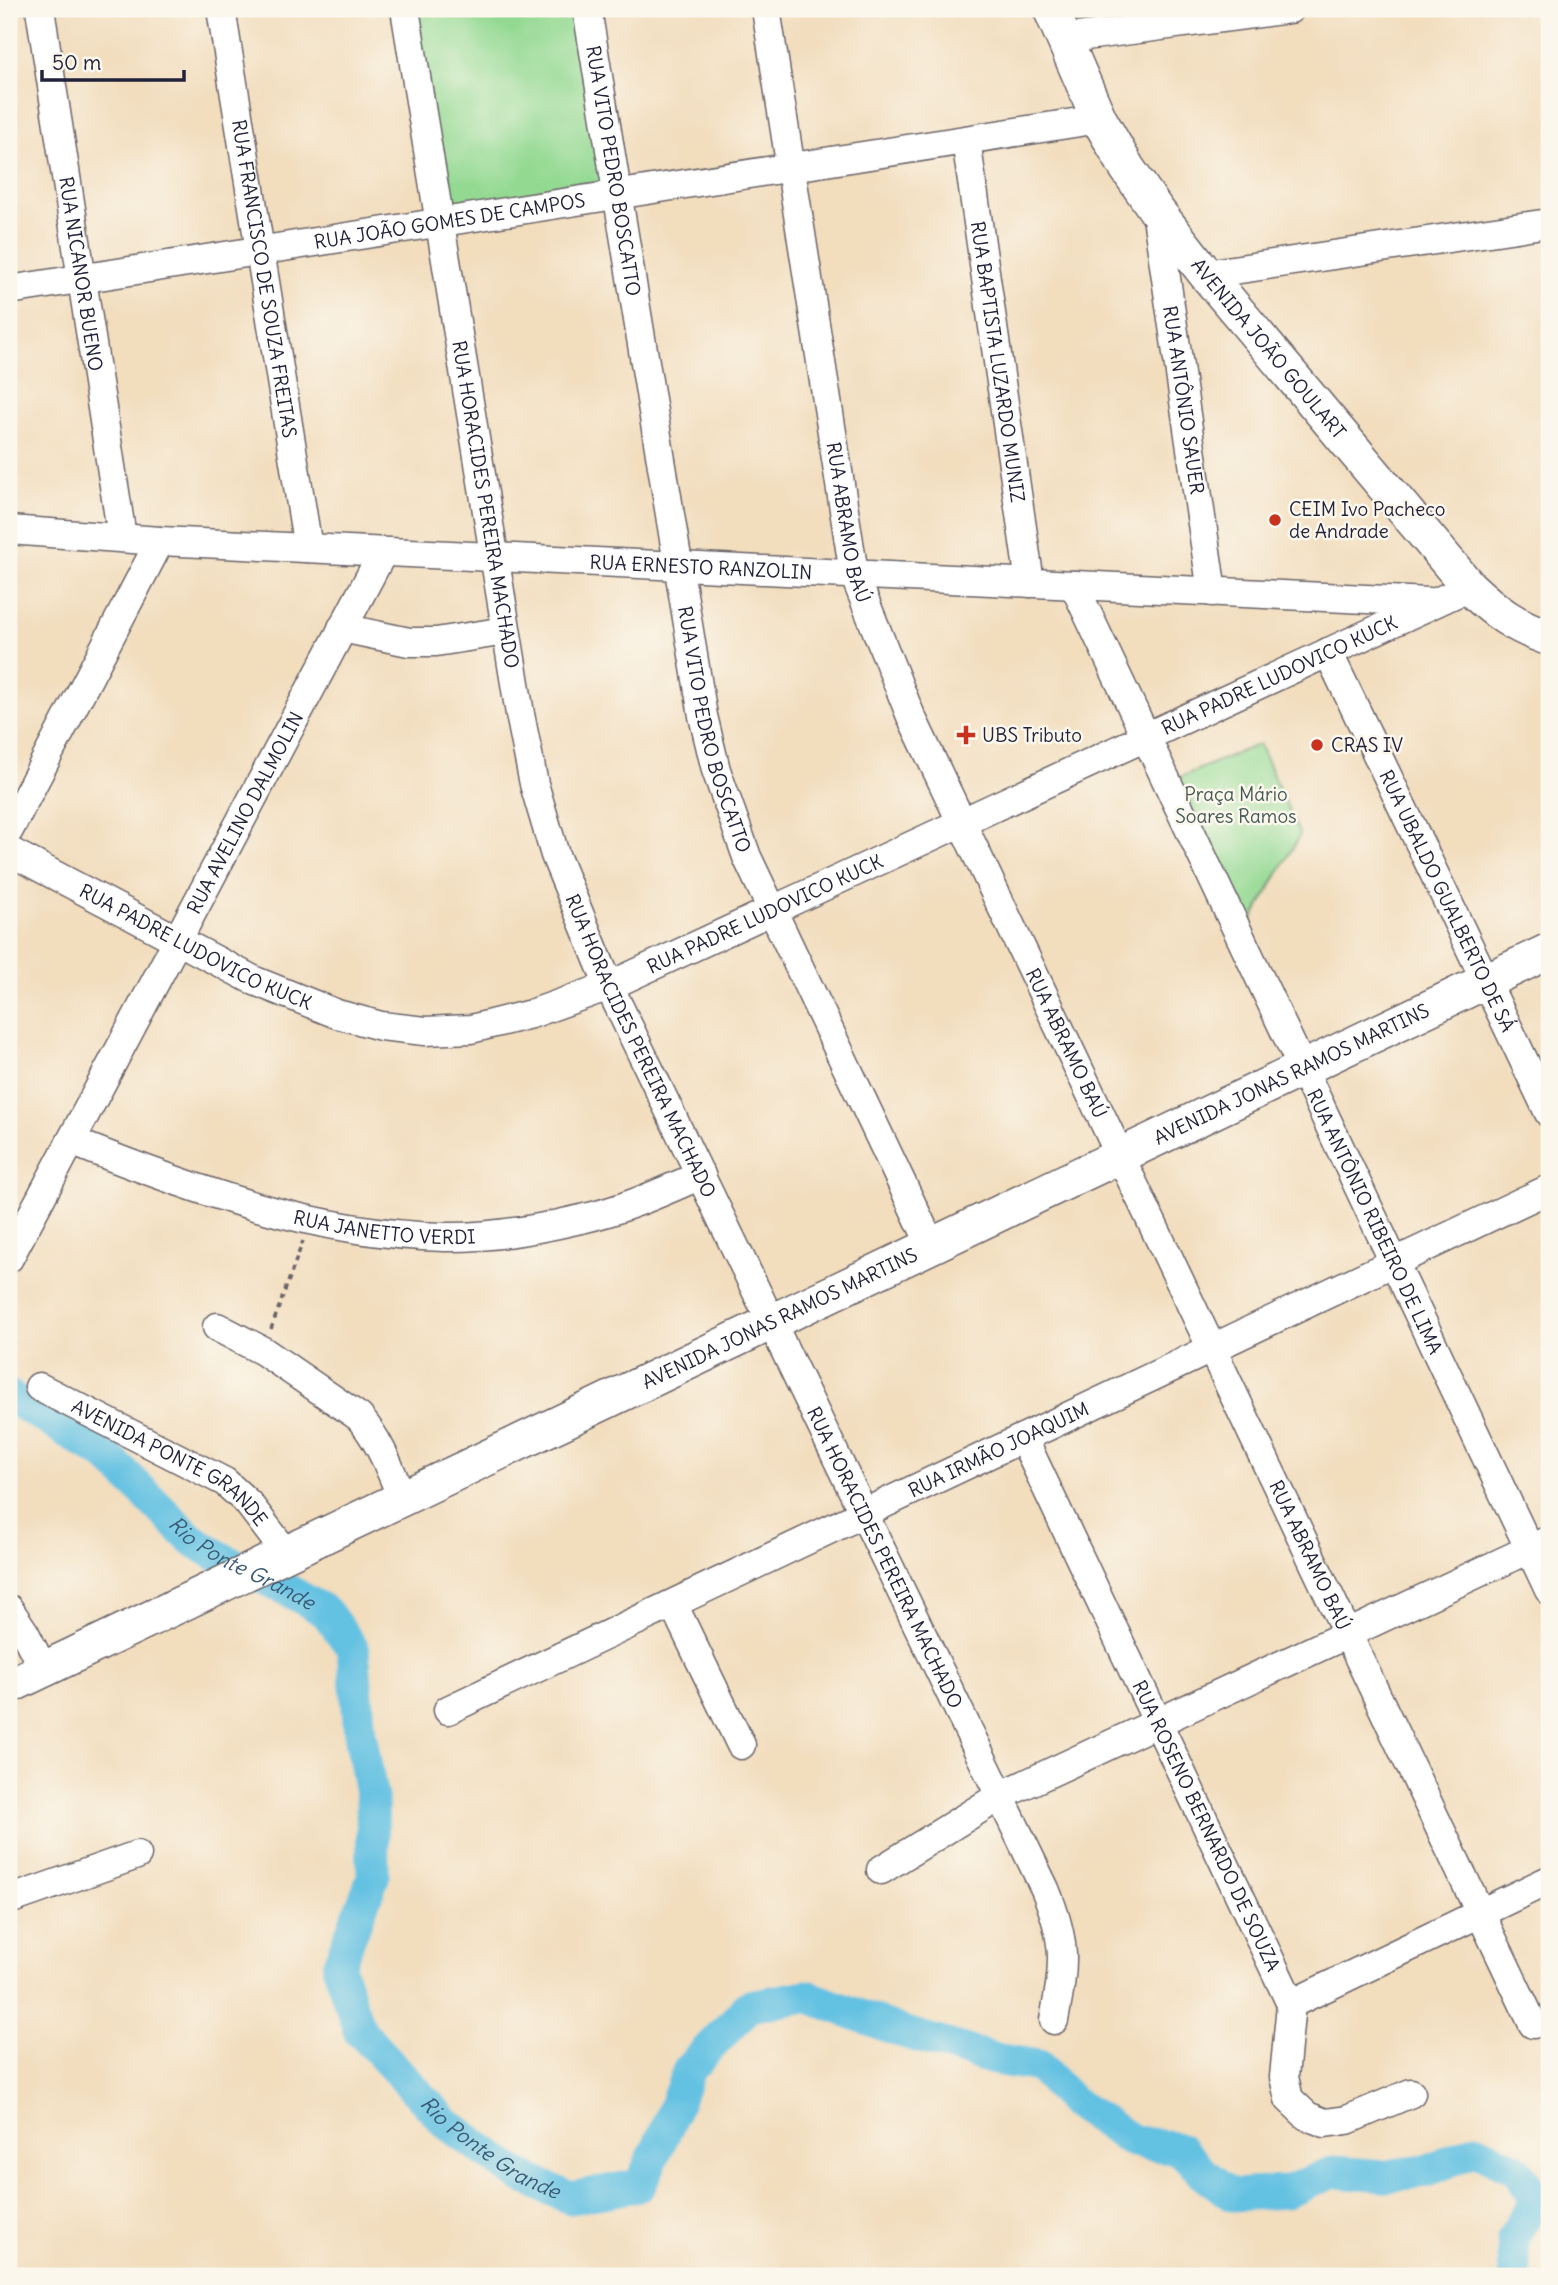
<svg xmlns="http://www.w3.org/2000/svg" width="1558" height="2285" viewBox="0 0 1558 2285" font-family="Delius,sans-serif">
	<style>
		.green { fill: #93d992; stroke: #5a7e66; stroke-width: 2 }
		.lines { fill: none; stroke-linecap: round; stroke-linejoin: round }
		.river { stroke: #64c1e2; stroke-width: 33 }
		.minor-casing { stroke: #6b6368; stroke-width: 31 }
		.major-casing { stroke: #6b6368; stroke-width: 38 }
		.path { stroke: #6b6368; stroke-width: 3.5; stroke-dasharray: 5 5; stroke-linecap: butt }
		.minor { stroke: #fff; stroke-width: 28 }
		.major { stroke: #fff; stroke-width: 35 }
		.poi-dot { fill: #c8321e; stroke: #fbf7ec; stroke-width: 2.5 }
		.labels { text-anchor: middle; stroke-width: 5; stroke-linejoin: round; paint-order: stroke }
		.street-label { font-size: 19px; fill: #22223b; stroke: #fbf7ec }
		.poi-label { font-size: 19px; fill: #22223b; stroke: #fbf7ec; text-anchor: start }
		.park-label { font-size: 19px; fill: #445955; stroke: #fbf7ec }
		.water-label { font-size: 21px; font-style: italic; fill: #395a75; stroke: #fbf7ec }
	</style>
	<rect width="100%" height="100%" fill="#fbf7ec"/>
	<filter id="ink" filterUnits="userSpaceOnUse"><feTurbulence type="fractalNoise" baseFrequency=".0143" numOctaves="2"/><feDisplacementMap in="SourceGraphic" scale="14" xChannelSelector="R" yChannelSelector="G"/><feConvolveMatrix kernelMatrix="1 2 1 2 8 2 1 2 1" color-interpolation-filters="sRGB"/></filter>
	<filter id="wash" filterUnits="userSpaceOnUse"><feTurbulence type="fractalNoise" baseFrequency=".00686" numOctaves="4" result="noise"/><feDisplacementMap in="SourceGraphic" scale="28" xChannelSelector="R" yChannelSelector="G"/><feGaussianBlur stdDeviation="1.57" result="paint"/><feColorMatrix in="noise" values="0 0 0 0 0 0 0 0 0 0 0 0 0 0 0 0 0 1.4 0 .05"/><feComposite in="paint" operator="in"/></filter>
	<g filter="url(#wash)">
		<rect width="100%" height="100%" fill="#f2ddbd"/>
		<path class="green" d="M405,9H587L617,194L439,222Z
			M1259,744L1300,835L1245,932L1173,780Z"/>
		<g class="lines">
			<path class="river" id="s1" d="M9,1396L108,1457L191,1539L223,1559L284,1588L326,1612L353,1649L360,1734L372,1798L373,1878L338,1966L359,2030L446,2123L518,2175L570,2198L640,2185L667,2127L689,2069L749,2006L807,1996L903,2032L994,2059L1039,2066L1073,2102L1132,2141L1180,2149L1203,2173L1232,2195L1286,2192L1334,2172L1385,2176L1427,2171L1476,2149L1517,2170L1536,2200L1513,2238L1515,2276"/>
		</g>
	</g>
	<g filter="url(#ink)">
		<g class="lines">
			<g class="minor-casing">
				<g id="minor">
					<path id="s2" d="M40,9L122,537"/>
					<path id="s3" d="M221,9L308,548"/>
					<path id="s4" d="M405,9L520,714L534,784L555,855L609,986L1045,1889C1067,1943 1065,1963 1054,2020"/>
					<path id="s5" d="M587,9L703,716L716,770L747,857L931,1245"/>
					<path id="s6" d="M766,9L854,574L910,714L1533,2024"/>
					<path d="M1063,39L1290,9"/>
					<path id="s7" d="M966,140L1030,583"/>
					<path id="s8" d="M1156,210L1212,592"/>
					<path d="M1206,274L1549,223"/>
					<path id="s9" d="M9,290L1099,119"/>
					<path id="s10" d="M9,530L160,541L1429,602"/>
					<path id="s11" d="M1074,585L1549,1590"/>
					<path d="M342,628L409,642H436L506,631"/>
					<path id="s12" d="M1328,652L1549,1113"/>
					<path d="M9,830L160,541"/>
					<path id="s13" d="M9,851L255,981L337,1014L381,1026L425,1031L471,1029L531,1014L609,986L1469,587"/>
					<path id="s14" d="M71,1141C192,1189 313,1234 444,1237C487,1238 539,1229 581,1219C623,1210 662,1192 701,1175"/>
					<path id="s15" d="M9,1258L383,552"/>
					<path d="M217,1327L263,1351L359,1417C380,1441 390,1469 402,1498"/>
					<path id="s16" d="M39,1387L225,1482L248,1503L286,1553"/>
					<path id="s17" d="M1023,1438L1291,2004L1284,2077L1289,2099L1307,2116L1325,2123L1347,2120L1411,2093"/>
					<path d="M673,1604L741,1745"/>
					<path d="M9,1609L25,1633L43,1669"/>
					<path id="s18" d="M448,1710L1549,1189"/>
					<path d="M881,1870L1000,1796L1549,1540"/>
					<path d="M9,1900L137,1855"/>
					<path d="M1291,2004L1549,1880"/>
				</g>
			</g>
			<g class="major-casing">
				<g id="major">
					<path id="s19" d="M1051,9L1099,119L1127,168L1156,210L1206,274L1469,587C1497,613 1513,625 1549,638"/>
					<path id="s20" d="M9,1686L1549,951"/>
				</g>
			</g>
			<path class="path" d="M271,1329L303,1241"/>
			<use href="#minor" class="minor"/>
			<use href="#major" class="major"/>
		</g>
	</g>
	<g class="poi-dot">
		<circle cx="1275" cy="520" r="7"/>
		<path d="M962.5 724.5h7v7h7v7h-7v7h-7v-7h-7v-7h7z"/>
		<circle cx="1317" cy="745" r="7"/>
	</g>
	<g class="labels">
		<g class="street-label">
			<text dy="7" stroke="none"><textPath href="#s5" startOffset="164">RUA VITO PEDRO BOSCATTO</textPath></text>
			<text dy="7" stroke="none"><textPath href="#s9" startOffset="446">RUA JOÃO GOMES DE CAMPOS</textPath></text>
			<text dy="7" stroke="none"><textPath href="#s2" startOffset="268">RUA NICANOR BUENO</textPath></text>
			<text dy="7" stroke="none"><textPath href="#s3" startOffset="273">RUA FRANCISCO DE SOUZA FREITAS</textPath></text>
			<text dy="7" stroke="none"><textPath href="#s19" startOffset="406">AVENIDA JOÃO GOULART</textPath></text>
			<text dy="7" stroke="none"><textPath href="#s7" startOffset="224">RUA BAPTISTA LUZARDO MUNIZ</textPath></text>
			<text dy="7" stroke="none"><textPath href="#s8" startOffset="192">RUA ANTÔNIO SAUER</textPath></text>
			<text dy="7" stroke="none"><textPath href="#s4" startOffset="502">RUA HORACIDES PEREIRA MACHADO</textPath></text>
			<text dy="7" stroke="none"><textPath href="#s6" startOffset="520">RUA ABRAMO BAÚ</textPath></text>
			<text dy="7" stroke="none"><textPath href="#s10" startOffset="693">RUA ERNESTO RANZOLIN</textPath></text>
			<text dy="7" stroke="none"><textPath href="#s13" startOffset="1386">RUA PADRE LUDOVICO KUCK</textPath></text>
			<text dy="7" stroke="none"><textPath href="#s5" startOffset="732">RUA VITO PEDRO BOSCATTO</textPath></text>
			<text dy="7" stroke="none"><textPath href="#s15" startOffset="504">RUA AVELINO DALMOLIN</textPath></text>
			<text dy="7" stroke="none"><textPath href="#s12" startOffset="276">RUA UBALDO GUALBERTO DE SÁ</textPath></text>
			<text dy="7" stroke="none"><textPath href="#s13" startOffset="819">RUA PADRE LUDOVICO KUCK</textPath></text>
			<text dy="7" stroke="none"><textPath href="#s13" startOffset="210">RUA PADRE LUDOVICO KUCK</textPath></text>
			<text dy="7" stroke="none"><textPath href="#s6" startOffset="1087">RUA ABRAMO BAÚ</textPath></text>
			<text dy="7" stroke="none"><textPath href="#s4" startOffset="1069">RUA HORACIDES PEREIRA MACHADO</textPath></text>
			<text dy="7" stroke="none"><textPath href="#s20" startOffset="1421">AVENIDA JONAS RAMOS MARTINS</textPath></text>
			<text dy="7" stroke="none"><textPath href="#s11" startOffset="704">RUA ANTÔNIO RIBEIRO DE LIMA</textPath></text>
			<text dy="7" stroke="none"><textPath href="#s14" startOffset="327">RUA JANETTO VERDI</textPath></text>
			<text dy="7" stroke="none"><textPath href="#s20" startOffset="854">AVENIDA JONAS RAMOS MARTINS</textPath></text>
			<text dy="7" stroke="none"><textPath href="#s18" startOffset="609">RUA IRMÃO JOAQUIM</textPath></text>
			<text dy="7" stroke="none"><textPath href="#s16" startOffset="152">AVENIDA PONTE GRANDE</textPath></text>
			<text dy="7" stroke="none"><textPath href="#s6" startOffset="1654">RUA ABRAMO BAÚ</textPath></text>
			<text dy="7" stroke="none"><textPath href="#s4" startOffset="1636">RUA HORACIDES PEREIRA MACHADO</textPath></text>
			<text dy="7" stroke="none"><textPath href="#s17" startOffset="429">RUA ROSENO BERNARDO DE SOUZA</textPath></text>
		</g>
		<g class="poi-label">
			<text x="1289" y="516">CEIM Ivo Pacheco<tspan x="1289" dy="22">de Andrade</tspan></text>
			<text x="982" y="742">UBS Tributo</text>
			<text x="1331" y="752">CRAS IV</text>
		</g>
		<g class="park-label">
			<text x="1236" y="801">Praça Mário<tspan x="1236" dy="22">Soares Ramos</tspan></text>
		</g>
		<g class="water-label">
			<text dy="7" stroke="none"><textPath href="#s1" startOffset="289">Rio Ponte Grande</textPath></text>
			<text dy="7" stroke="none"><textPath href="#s1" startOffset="1003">Rio Ponte Grande</textPath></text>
		</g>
	</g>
	<rect width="1558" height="2285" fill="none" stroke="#fbf7ec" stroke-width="35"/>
	<path d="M42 70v10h142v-10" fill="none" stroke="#22223b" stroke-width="3.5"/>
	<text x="52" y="70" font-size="21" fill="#22223b" stroke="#fbf7ec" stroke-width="5" paint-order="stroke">50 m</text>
</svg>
